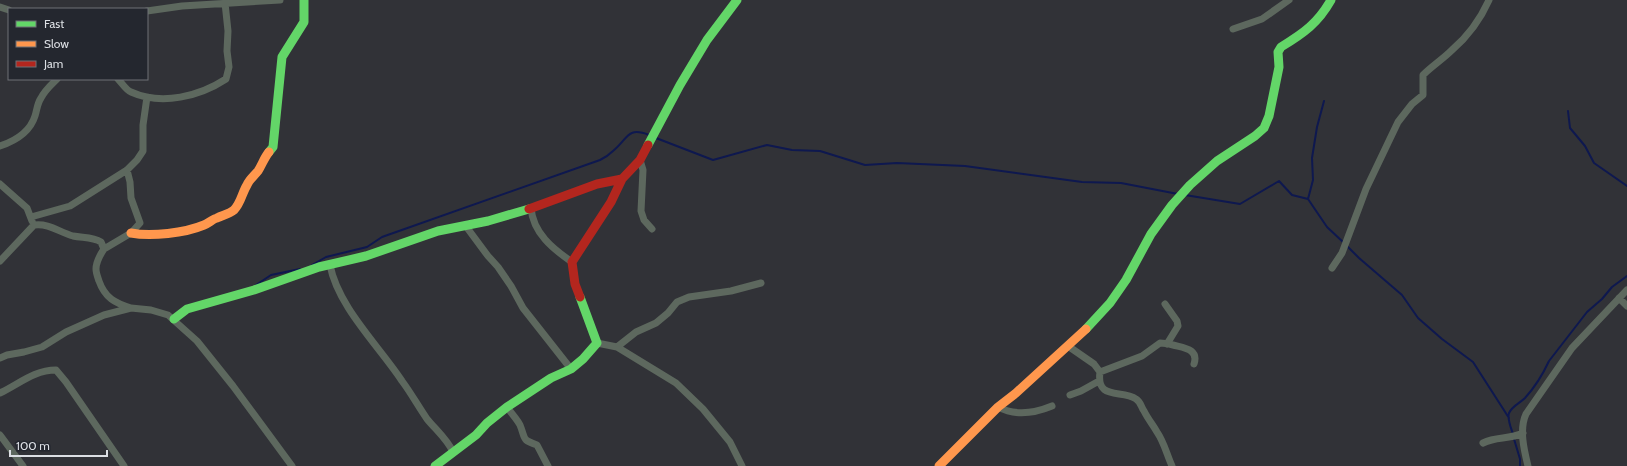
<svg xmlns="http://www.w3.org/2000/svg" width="1627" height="466" viewBox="0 0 1627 466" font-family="Cabin,sans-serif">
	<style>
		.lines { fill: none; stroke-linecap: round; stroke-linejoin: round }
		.stream { stroke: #0e184f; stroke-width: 2 }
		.street { stroke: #5d685e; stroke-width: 7 }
		.fast { stroke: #63d668; stroke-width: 9 }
		.slow { stroke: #ff974d; stroke-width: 9 }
		.jam { stroke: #b3261e; stroke-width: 9 }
	</style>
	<rect width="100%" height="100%" fill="#313237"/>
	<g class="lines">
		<path class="stream" d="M1568,111L1570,128L1585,146L1594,163L1627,186
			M656,138L713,160L767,145L792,150L820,151L865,165L897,163L965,166L1082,182L1121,183L1178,194
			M1185,195L1240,204L1279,181L1292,195L1308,199L1327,227L1343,242
			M1308,199L1313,180L1312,158L1317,127L1324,101
			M1347,246L1359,258L1402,295L1418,318L1442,339L1473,362L1509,418
			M312,265L326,257L367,247L382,237L600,160C604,158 609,155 613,151C628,139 627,126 649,135
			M256,285L271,275L300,269
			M1513,434C1511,428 1507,419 1509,413C1512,406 1520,403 1525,398C1535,387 1543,374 1549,361L1587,312L1602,299L1612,287L1627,276
			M1514,439L1520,459V466"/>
		<path class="street" d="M0,7L9,10
			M147,11L182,6L280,0
			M1233,29L1262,19L1289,0
			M118,79C122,83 126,90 131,92C162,106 200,96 226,79L229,67L227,51L228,31L225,3
			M0,146C15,141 30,132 35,116C37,110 37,104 41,98C45,90 51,85 57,79
			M640,160L643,170L641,211L644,220L652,229
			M0,184L27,208L32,221
			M531,208C533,233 553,249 572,262
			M31,217L70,206L127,170L137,160L143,151V125L147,97
			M465,225L488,256L498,267L511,286L523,308L571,369
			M104,249L131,233L140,223L131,198L130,182L127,170
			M0,261L34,225C49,223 59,232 73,236C83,238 93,237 101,242L104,249C100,255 96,262 96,269C96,273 98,278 99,281C105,298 115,303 131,308
			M330,265C338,307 379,346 402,381C411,393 418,406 427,419C436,430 447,439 453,452
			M1332,268L1342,253L1366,189L1398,122L1412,104L1423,95V75C1432,66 1443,59 1452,50C1467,37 1481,18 1489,0
			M1619,298L1627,306
			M1165,304L1177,321L1178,326L1167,344
			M597,343L617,347L676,383L703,409L730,442L742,466
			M1068,346L1094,364L1100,372C1096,401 1122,389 1136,399C1141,402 1141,407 1144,411C1148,419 1153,425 1157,432C1164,442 1167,455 1172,466
			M617,347L636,332L656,323L668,313L677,302L689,297L731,291L761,283
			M0,358L7,355L24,352L42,347L66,332L104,315L131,308L151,310L168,315L197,341L233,386L292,466
			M1100,372L1142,356L1160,343C1165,343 1169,344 1173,345C1184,348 1199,349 1194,364
			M0,393C19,384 34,370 56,370L66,382L124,466
			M1070,395L1081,391L1099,381
			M507,407C511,413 517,419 520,425C526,440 521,439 537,445L548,466
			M998,407C1015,416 1035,413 1052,406
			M0,435L23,466
			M1483,443C1497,436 1508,440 1523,433
			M1528,466C1524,450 1519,429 1526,414L1572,348L1627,290"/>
		<path class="fast" d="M648,145L680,85L707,40L737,0
			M269,152L273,147L282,57L304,22V0
			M174,319L187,309L254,290L319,267L366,256L438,231L488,221L529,209
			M1086,329L1110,303L1126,280L1151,234L1172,205L1190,185L1217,161L1255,136L1264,128L1269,116L1279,67L1278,52L1281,47C1304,33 1318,23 1331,0
			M435,466L476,435L487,423L507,407L551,378L571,369L583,359L597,343L580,297"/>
		<path class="slow" d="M131,233C151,237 185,233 204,225C209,223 213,219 217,218C223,215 229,214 234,210C241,203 242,193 247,185C249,180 254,176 258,171C262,165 264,158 269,152
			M939,466L998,407L1016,393L1086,329"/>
		<path class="jam" d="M529,209L597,184L622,179
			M580,297L575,284L572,262L611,202L622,179L640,160L648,145"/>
	</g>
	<rect x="8" y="8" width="140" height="72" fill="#24272f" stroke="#6e7177"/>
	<rect x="16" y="21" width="20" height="6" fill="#63d668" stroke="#6e7177"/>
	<text x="44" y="28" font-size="12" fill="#dcdfe4">Fast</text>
	<rect x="16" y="41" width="20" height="6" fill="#ff974d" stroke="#6e7177"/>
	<text x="44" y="48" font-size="12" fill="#dcdfe4">Slow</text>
	<rect x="16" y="61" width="20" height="6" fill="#b3261e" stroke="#6e7177"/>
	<text x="44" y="68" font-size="12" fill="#dcdfe4">Jam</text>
	<path d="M10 450v6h97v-6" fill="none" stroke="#dcdfe4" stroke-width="2"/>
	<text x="16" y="450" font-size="12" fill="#dcdfe4" stroke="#24272f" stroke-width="3" paint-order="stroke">100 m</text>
</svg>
